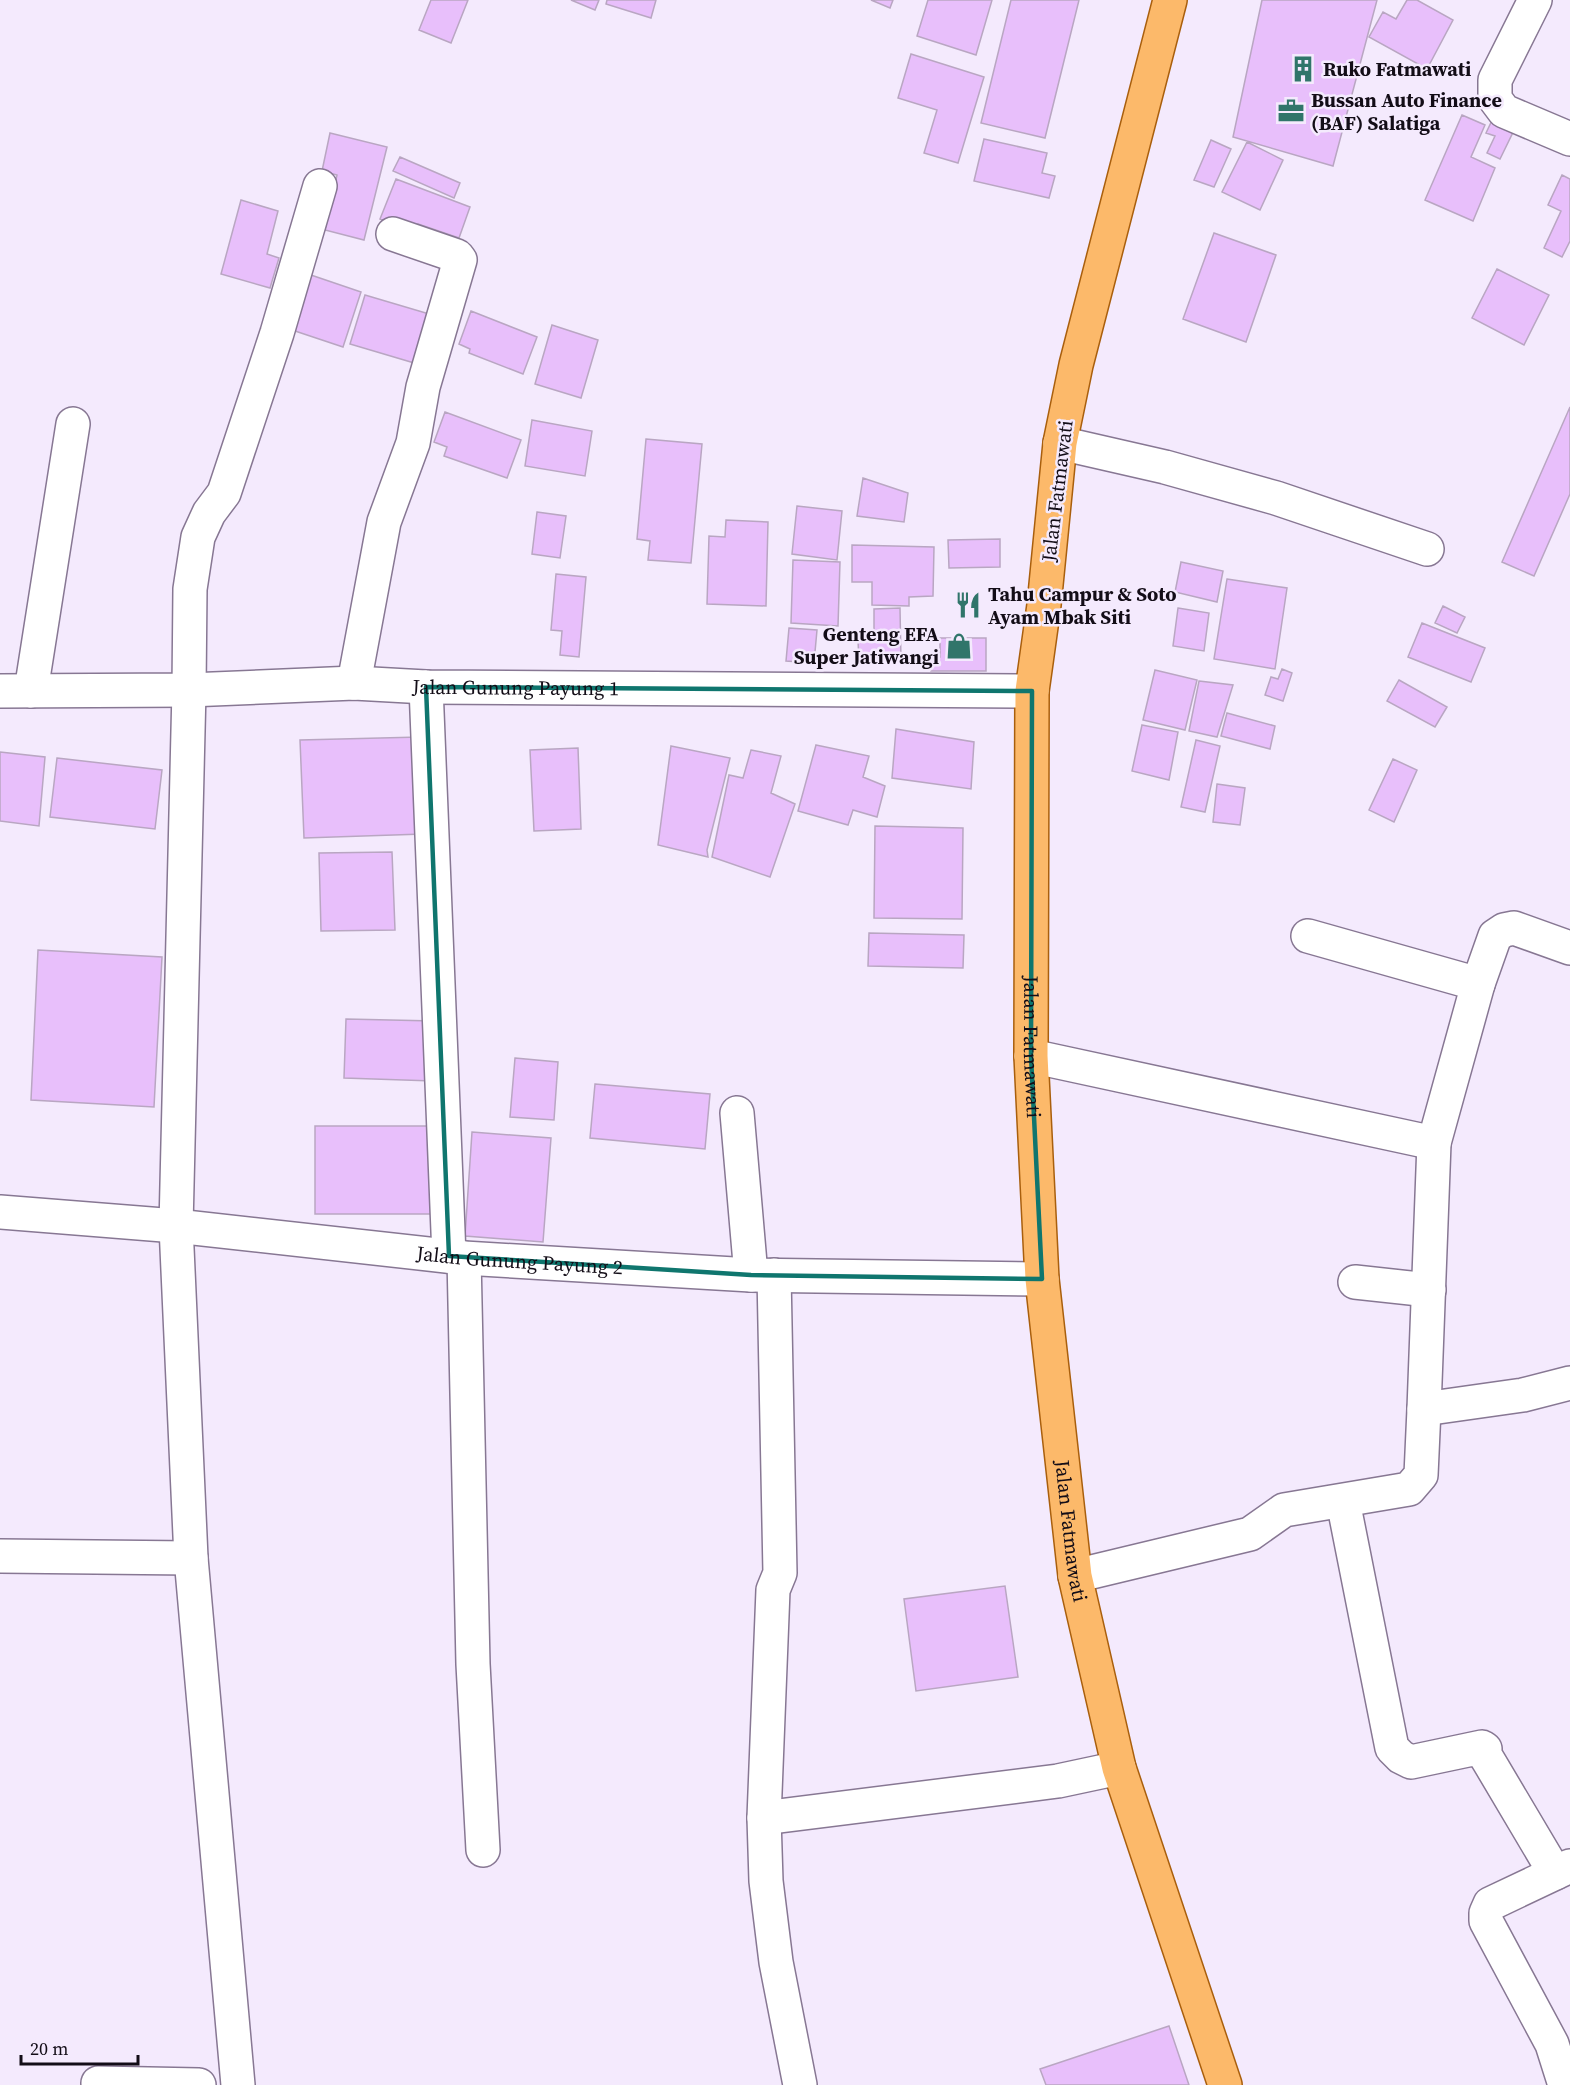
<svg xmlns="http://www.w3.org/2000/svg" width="1570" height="2085" viewBox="0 0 1570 2085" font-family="'Source Serif 4',serif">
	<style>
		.building { fill: #e8bffb; stroke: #b9a6c2; stroke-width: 1.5 }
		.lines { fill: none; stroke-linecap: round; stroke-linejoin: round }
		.minor-casing { stroke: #877793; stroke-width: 36 }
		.major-casing { stroke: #a95f0d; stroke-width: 36 }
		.minor { stroke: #fff; stroke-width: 33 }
		.major { stroke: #fcb96a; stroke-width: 33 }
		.marked { fill: none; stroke: #0f766e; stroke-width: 4.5; stroke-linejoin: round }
		.labels { text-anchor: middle; stroke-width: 5; stroke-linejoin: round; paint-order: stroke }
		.poi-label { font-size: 20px; font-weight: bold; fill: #130d17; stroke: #f4eafd; text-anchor: start }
		.street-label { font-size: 20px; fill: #130d17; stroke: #f4eafd }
	</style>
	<rect width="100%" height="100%" fill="#f4eafd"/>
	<path class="building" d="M431,0H468L451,43L419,30Z
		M571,0H599L595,10Z
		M607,0H656L651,18L606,4Z
		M871,0H893L890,8Z
		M928,0H992L976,55L917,36Z
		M1011,0H1079L1045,138L981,123Z
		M1262,0H1377L1333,166L1233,137Z
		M1407,0H1417L1453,20L1427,69L1369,37L1383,12L1396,19Z
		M911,54L984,77L958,163L924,153L937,110L898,98Z
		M1496,112L1518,122L1500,159L1487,153L1495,136L1486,133Z
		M1462,115L1485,125L1471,157L1495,168L1473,221L1425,200Z
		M330,133L387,147L364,240L325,230L337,175L322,171Z
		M984,139L1047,153L1042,173L1055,176L1049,198L974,181Z
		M1211,140L1231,149L1214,187L1194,180Z
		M1247,142L1283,160L1260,210L1222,192Z
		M400,157L460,183L454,198L393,171Z
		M1562,175L1570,179V241L1562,257L1544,248L1561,211L1548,205Z
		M396,179L470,207L459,238L418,224L415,232L380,219Z
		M241,200L278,211L267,254L279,258L270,288L221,274Z
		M1214,233L1276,255L1246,342L1183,319Z
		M1497,269L1549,295L1524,345L1472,318Z
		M308,274L361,292L343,347L289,329Z
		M365,295L436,316L421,365L350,344Z
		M471,311L537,337L523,374L469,353L470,349L459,344Z
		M552,325L598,340L581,398L535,384Z
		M1570,407V494L1534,576L1502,562Z
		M445,412L521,440L507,478L444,456L447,447L434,442Z
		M532,420L592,431L585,476L525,466Z
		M646,439L702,444L691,563L648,560L650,541L637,539Z
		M863,478L908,493L904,522L857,516Z
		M797,506L842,511L837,560L792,554Z
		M537,512L566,516L560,558L532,554Z
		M726,520L768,522L766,606L707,604L709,536L725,537Z
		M1000,539V567L949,568L948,540Z
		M852,545L934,547L933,596L909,597V606L872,605V582H852Z
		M793,560L840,562L838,626L791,623Z
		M1181,562L1223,571L1217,602L1175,592Z
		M556,574L586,577L579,657L560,655L562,631L551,630Z
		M1227,579L1287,588L1275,669L1214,659Z
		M1443,606L1465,617L1457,633L1435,623Z
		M900,608L901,661L859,662L858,640H874V609Z
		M1178,608L1209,613L1204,651L1173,646Z
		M1422,623L1485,648L1471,682L1408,657Z
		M789,628L817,630L814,663L786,661Z
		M940,638H986V671H931V657H940Z
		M1282,669L1292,673L1283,701L1265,695L1271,677L1278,679Z
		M1155,670L1197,680L1185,730L1143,720Z
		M1399,680L1447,707L1435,727L1387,701Z
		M1199,681L1233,685L1217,737L1189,731Z
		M1227,713L1275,726L1270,749L1221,736Z
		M1142,725L1178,732L1169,780L1132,771Z
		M896,729L974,742L971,789L892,778Z
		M420,737L423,834L304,838L300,740Z
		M1196,740L1220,746L1205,812L1181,807Z
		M816,745L869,756L863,777L885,786L877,817L853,810L848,825L798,811Z
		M671,746L730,758L707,850L708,857L658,845Z
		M578,748L581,829L534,831L530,750Z
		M751,750L781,756L771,793L795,804L770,877L712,857L729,775L743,778Z
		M0,752L45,757L39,826L0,821Z
		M57,758L162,770L155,829L50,817Z
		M1393,759L1417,770L1394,822L1369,810Z
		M1217,784L1245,788L1240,825L1213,822Z
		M875,826L963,828L962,919L874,918Z
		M392,852L395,930L321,931L319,853Z
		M869,933L964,935L963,968L868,966Z
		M38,950L162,957L154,1107L31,1100Z
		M346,1019L434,1021L433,1081L344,1078Z
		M515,1058L558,1062L554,1120L510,1117Z
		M595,1084L710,1094L705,1149L590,1138Z
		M315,1126H441V1214H315Z
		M472,1132L551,1138L543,1242L465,1236Z
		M1005,1586L1018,1677L916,1691L904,1599Z
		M1169,2026L1189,2085H1046L1040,2069Z"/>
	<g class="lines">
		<g class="minor-casing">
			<g id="minor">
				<path d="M1535,0L1495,80V99L1504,111L1570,139"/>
				<path d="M1060,443L1165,467L1276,498L1427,549"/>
				<path d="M354,683L384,522L413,443L423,387L460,260L457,256L393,234"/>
				<path d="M426,687L449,1256"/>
				<path id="s1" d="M0,691L189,690L354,683L426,687L1032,691"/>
				<path d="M31,691L73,424"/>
				<path d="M1478,984L1495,936L1504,930L1514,928L1570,948"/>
				<path d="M1031,1056L1434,1143L1478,984L1308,936"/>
				<path d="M737,1113L751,1275"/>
				<path d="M1434,1143L1424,1409L1523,1395L1570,1383"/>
				<path id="s2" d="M0,1212L176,1226L464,1258L751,1275L1042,1279"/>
				<path d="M464,1258L473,1664L483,1850"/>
				<path d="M774,1275L780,1573L773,1590L764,1818L766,1881L776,1962L800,2085"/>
				<path d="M1355,1282L1429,1290"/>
				<path d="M1343,1501L1392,1748L1401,1757L1411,1762L1482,1747L1485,1749L1482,1750L1491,1765L1555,1873"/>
				<path d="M0,1556L191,1558"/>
				<path d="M1075,1576L1250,1534L1284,1510L1409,1489L1421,1475L1424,1409"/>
				<path d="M764,1818L1058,1781L1119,1768"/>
				<path d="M98,2083L199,2085"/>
				<path d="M238,2085L191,1558L176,1226L189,690L190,589L198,537L209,513L224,493L277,333L320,186"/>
				<path d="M1565,2085L1552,2044L1486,1921V1913L1490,1904L1570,1866"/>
			</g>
		</g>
		<g class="major-casing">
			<g id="major">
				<path id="s3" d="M1170,0L1076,365L1060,443L1044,605L1032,691L1031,1056L1042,1279L1075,1576L1119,1768L1225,2085"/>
			</g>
		</g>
		<use href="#minor" class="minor"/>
		<use href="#major" class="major"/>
	</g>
	<path class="marked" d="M426,687L1032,691L1031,1056L1042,1279L751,1275L449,1256Z"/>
	<defs>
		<g id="building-bare" transform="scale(2.07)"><path d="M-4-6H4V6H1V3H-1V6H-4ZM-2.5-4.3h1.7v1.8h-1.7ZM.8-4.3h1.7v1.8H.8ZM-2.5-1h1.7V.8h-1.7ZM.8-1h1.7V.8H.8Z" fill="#30756a" stroke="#f4eafd" stroke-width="2.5" paint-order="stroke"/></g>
		<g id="office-bare" transform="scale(2.07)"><path d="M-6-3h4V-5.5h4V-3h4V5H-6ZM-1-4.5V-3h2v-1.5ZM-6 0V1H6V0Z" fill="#30756a" stroke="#f4eafd" stroke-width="2.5" paint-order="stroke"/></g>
		<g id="restaurant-bare" transform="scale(2.07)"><path d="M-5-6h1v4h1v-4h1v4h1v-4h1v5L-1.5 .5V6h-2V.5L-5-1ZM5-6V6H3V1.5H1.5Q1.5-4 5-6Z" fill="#30756a" stroke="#f4eafd" stroke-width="2.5" paint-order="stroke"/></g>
		<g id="shop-bare" transform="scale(2.07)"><path d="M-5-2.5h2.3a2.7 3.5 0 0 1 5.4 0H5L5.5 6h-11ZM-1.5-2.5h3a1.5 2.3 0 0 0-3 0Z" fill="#30756a" stroke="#f4eafd" stroke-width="2.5" paint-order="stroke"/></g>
	</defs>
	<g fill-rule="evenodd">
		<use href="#building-bare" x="1303" y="69"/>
		<use href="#office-bare" x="1291" y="111"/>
		<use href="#restaurant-bare" x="968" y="605"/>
		<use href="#shop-bare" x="959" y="646"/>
	</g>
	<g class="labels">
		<g class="poi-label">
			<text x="1323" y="76">Ruko Fatmawati</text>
			<text x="1311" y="107">Bussan Auto Finance<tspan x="1311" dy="23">(BAF) Salatiga</tspan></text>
			<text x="988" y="601">Tahu Campur &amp; Soto<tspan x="988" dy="23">Ayam Mbak Siti</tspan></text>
			<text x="939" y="641" text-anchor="end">Genteng EFA<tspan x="939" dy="23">Super Jatiwangi</tspan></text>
		</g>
		<g class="street-label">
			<text transform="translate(1057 491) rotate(-83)" y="7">Jalan Fatmawati</text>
			<text dy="7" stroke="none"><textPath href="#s1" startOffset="516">Jalan Gunung Payung 1</textPath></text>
			<text dy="7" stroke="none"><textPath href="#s3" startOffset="1062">Jalan Fatmawati</textPath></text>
			<text dy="7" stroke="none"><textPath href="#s2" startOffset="522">Jalan Gunung Payung 2</textPath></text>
			<text dy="7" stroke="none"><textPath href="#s3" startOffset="1548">Jalan Fatmawati</textPath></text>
		</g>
	</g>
	<path d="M21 2055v9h117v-9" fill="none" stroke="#130d17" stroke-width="3"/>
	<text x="30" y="2055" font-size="18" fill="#130d17" stroke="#f4eafd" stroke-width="4.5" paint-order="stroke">20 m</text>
</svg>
